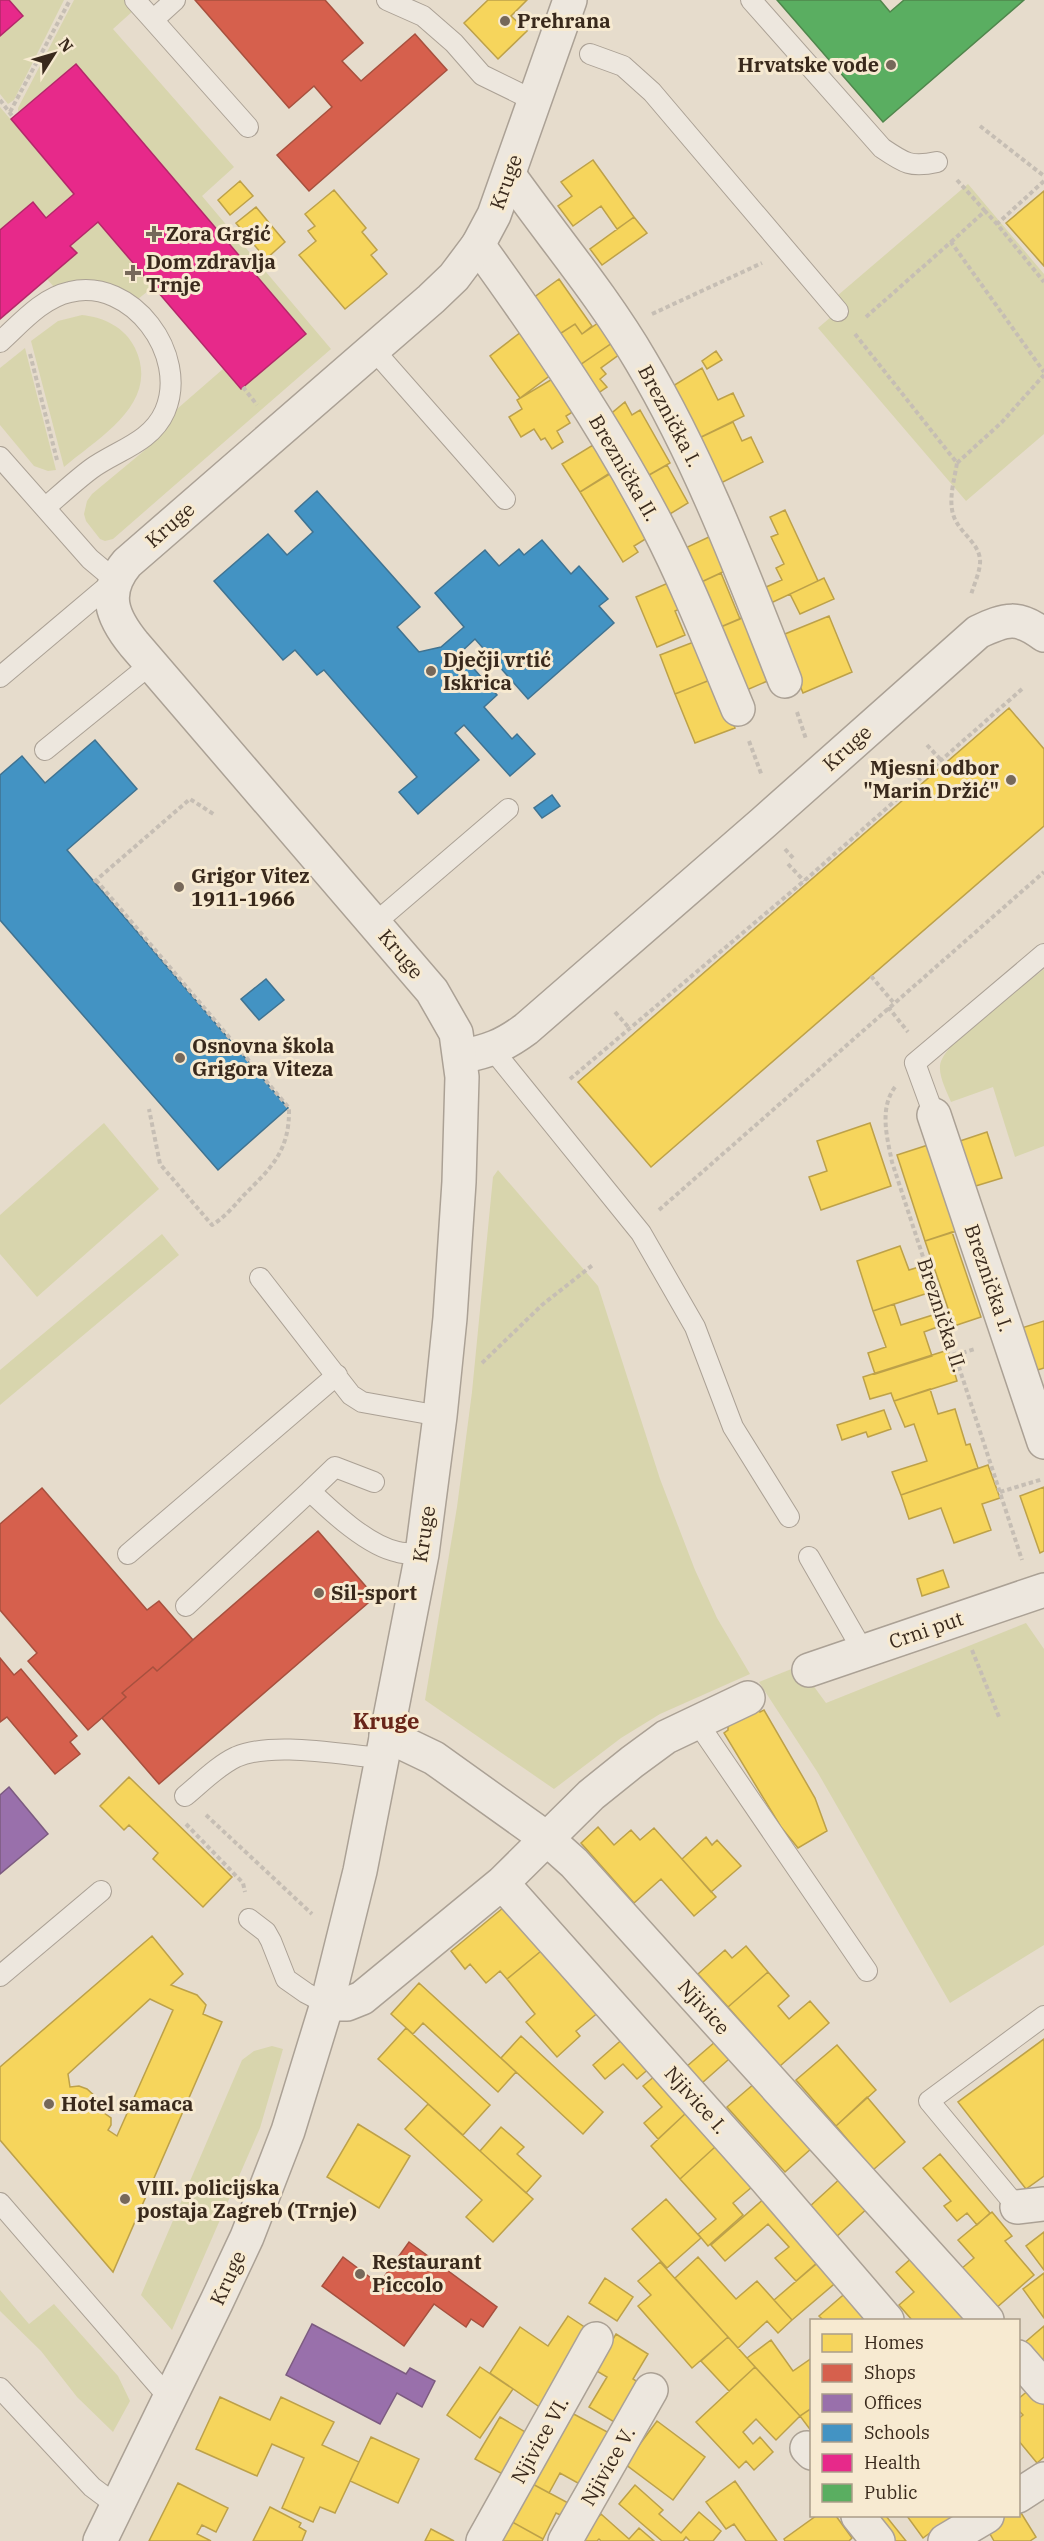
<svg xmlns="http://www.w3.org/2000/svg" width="1044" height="2541" viewBox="0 0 1044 2541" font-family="'IBM Plex Serif',serif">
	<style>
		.green { fill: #d8d5ad }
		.homes { fill: #f6d55c; stroke: #bda149; stroke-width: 1.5; fill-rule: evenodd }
		.shops { fill: #d6604d; stroke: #a7503e; stroke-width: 1.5 }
		.offices { fill: #9970ab; stroke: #7c5b80; stroke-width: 1.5 }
		.schools { fill: #4393c3; stroke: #407391; stroke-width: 1.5 }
		.health { fill: #e7298a; stroke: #b32969; stroke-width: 1.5 }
		.public { fill: #5aae61; stroke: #50864c; stroke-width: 1.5 }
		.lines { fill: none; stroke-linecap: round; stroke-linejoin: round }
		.service-casing { stroke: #aba195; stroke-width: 22 }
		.minor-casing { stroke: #aba195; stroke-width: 36 }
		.tertiary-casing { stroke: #aba195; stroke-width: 36 }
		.path { stroke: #c6beb4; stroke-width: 4; stroke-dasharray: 4.5 3; stroke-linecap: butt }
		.service { stroke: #ede7de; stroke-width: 20 }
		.minor { stroke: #ede7de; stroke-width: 33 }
		.tertiary { stroke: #ede7de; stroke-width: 33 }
		.poi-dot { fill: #76685a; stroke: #f7ead1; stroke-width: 2 }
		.labels { text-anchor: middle; stroke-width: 6; stroke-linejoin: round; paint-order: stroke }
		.poi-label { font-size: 20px; font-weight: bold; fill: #39291c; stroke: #f7ead1; text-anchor: start }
		.street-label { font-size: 20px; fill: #39291c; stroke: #f7ead1 }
		.quarter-label { font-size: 22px; font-weight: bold; fill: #682519; stroke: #f7ead1 }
	</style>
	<rect width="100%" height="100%" fill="#e6dccc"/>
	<path class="green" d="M9,0H64L14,100L8,104L0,94V36L23,17Z
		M74,0H125L134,10L113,29L234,167L202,196L331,349L113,539L105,541L100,539L86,521L84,514L87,501L92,494L145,450L158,436L177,409L223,369L241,389L306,333L76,64L18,112V108Z
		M0,107L74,194L46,218L33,202L0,230Z
		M968,184L1044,274V434L966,501L818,328L845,305L837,296Z
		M98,222L153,287L138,299C106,279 90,281 54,287L47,279L76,254L70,246Z
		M82,315C103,317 125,327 135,348C161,403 100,436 64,467L31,341L58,321Z
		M25,348L56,470L48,471L34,466L0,425V368Z
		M1044,969V1146L1015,1157L993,1087L951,1102C947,1092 939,1077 940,1066C942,1041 1022,987 1044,969Z
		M104,1123L159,1189L37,1297L0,1254V1215Z
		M498,1170L598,1286L660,1479L695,1570L717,1618L750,1674L660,1714L621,1738L554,1789L425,1700L457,1507L472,1392L493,1177Z
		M162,1234L179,1255L0,1405V1370Z
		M1026,1623L1044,1649V1945L950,2003L818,1773L759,1682L799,1666L826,1703Z
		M272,2046L283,2049L260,2128L172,2330L141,2295L242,2060L254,2051Z
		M0,2290L29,2324L54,2304L118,2376L130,2401L113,2432L77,2397L41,2351L0,2311Z"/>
	<path class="homes" d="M488,0H527L511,16L527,31L498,59L464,23Z
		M593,160L634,217L617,229L601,206L573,226L558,206L572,196L561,182Z
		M240,181L253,196L230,215L218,200Z
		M334,190L366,228L362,232L377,250L371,255L387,274L345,309L299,255L316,241L308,231L315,226L305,214Z
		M1044,191V266L1006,223Z
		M256,207L285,242L266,259L236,223Z
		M634,217L647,233L602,265L590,249Z
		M559,279L592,326L582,334L575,324L555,337L529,301Z
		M598,323L612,343L577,367L555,337L575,324L582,334Z
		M521,332L552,374L520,398L490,356Z
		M612,343L620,354L601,368L606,374L600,379L607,387L594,396L577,367Z
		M716,351L722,360L707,369L702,361Z
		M702,368L718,400L733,393L744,416L693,441L668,389Z
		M559,375L579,408L566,416L570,423L557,431L563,442L552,449L545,438L541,440L534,429L521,437L509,417L522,409L517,400Z
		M625,402L632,415L640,410L670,463L642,479L607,417Z
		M733,422L742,441L751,437L763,462L715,486L693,441Z
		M593,445L610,473L580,492L562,464Z
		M667,465L688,503L665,517L642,479Z
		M613,472L652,535L634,546L638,552L623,562L580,492Z
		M785,510L818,581L771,603L764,588L782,580L776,568L784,564L771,537L778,534L770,517Z
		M711,536L727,570L697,584L681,550Z
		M721,573L740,619L716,629L697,584Z
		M824,578L834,599L800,614L790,594Z
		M675,580L685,607L675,611L685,635L657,647L636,597Z
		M746,616L772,679L742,692L716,629Z
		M829,616L852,672L803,693L780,636Z
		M699,640L715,678L675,694L660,655Z
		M715,678L735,728L695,743L675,694Z
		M1009,708L1044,749V826L651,1167L578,1082Z
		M870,1123L891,1186L821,1210L809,1177L827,1171L817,1141Z
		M987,1132L1002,1178L969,1188L954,1143Z
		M928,1145L957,1231L925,1241L897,1155Z
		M952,1232L981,1317L954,1326L925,1241Z
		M900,1246L909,1270L919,1267L928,1293L873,1311L857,1261Z
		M894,1304L901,1325L936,1314L940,1326L924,1332L932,1356L875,1374L868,1353L886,1347L873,1311Z
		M1044,1321V1368L1028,1373L1015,1330Z
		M948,1350L957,1381L894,1401L891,1393L870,1399L863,1377Z
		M930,1389L938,1414L955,1409L966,1445L970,1444L978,1468L901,1495L892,1472L927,1461L914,1424L905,1427L894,1401Z
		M884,1410L891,1429L868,1437L866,1432L842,1440L837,1425Z
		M988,1465L1000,1498L982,1504L991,1530L954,1543L941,1508L909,1519L901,1495Z
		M1044,1487V1551L1040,1553L1020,1496Z
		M943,1570L949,1587L922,1596L917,1579Z
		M754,1705L760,1712L764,1710L815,1798L827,1831L798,1848L781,1827L724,1733L728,1730V1725Z
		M129,1777L232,1877L203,1907L153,1859L158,1853L129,1825L124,1830L100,1806Z
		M598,1827L614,1845L631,1830L640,1840L654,1828L716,1897L694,1916L661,1879L634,1903L581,1843Z
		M706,1837L712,1845L717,1840L741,1866L711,1892L682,1859Z
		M509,1903L546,1947L507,1979L500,1971L486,1983L470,1964L465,1969L451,1951Z
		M152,1936L183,1974L171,1985L197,1995L206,2005L203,2014L222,2022L113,2272L0,2140V2067ZM150,1999L173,2010L117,2136L108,2130L111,2125V2118L100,2110L98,2099L87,2089L79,2086L70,2087L68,2074Z
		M746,1946L768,1972L728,2007L698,1974L725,1950L732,1958Z
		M546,1947L600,2011L576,2031L580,2036L557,2057L526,2022L535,2014L507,1979Z
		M768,1972L789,1996L778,2006L789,2019L810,2001L829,2023L780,2066L728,2007Z
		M419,1983L516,2072L498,2092L423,2023L413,2034L391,2014Z
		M406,2028L490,2105L463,2135L378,2059Z
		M723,2035L737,2052L702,2083L686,2067Z
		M521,2036L603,2112L583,2134L501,2058Z
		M626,2036L652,2066L637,2079L623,2064L605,2079L593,2065Z
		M1044,2039V2176L1026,2189L958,2102Z
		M837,2045L876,2090L836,2126L796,2080Z
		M656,2075L686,2113L658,2139L644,2123L662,2107L643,2086Z
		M755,2083L812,2148L785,2172L727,2107Z
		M867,2097L905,2142L873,2170L836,2126Z
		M428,2104L533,2199L493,2242L466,2217L482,2200L405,2129Z
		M686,2113L715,2147L680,2179L651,2146Z
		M358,2124L410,2156L379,2208L327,2177Z
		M501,2127L524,2147L517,2154L541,2176L526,2193L480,2151Z
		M715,2147L752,2187L733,2203L743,2215L708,2246L698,2234L716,2219L680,2179Z
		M940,2154L990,2213L977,2225L967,2213L957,2221L944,2206L951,2201L923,2168Z
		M843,2176L870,2206L835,2238L808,2208Z
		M766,2197L819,2261L796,2281L775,2258L789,2247L768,2224L725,2261L711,2245Z
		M666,2199L701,2238L667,2268L632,2229Z
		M992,2212L1012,2236L1005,2241L1034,2275L995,2309L961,2269L974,2258L958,2240Z
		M1044,2232V2270L1026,2246Z
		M915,2255L972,2320H912L899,2305L914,2292L896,2272Z
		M698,2257L736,2299L757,2281L792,2320L778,2333L767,2321L738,2348L675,2278Z
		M821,2260L839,2280L792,2320L774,2300Z
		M660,2262L728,2337L692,2368L638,2306L651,2295L638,2281Z
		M1044,2273V2318L1023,2289Z
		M605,2278L633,2297L617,2321L589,2303Z
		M849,2290L875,2320H823L819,2316Z
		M568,2316L595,2334L544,2410L490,2373L520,2327L548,2346Z
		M1044,2326V2370L1023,2344Z
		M616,2334L648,2354L633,2379L644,2386L621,2426L589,2407L607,2377L595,2370Z
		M728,2337L755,2367L729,2391L701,2361Z
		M771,2340L793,2371L812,2358V2408L800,2416L747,2358Z
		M480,2367L513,2389L480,2438L447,2415Z
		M755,2367L800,2416L776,2440L756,2419L743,2432L753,2444L760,2437L773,2452L754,2470L746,2461L739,2468L696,2422Z
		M1035,2385L1044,2396V2457L1037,2463L1018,2440V2419L1023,2415L1018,2410V2399Z
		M220,2397L270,2420L281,2397L334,2422L322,2445L359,2462L335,2513L320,2507L313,2522L282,2508L304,2458L272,2444L257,2476L196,2449Z
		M812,2408V2432L800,2416Z
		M568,2411L613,2435L585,2487L560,2473L549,2493L527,2481Z
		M500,2417L532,2436L508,2477L475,2459Z
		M657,2421L705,2457L673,2500L625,2464Z
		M371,2437L419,2459L398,2503L350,2481Z
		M527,2481L572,2505L565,2517L556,2513L543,2539L507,2519Z
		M735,2481L777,2541H746L734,2524L726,2529L706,2502Z
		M178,2483L228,2508L216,2532L202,2525L197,2534L211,2541H149Z
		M635,2485L663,2510L659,2514L681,2533L699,2512L721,2531L713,2541H690L686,2537L683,2541H662L619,2504Z
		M270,2507L301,2523L299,2527L306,2531L302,2541H253Z
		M1018,2508L1036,2537L1030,2541H994L985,2525L1001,2516H1018Z
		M601,2514L629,2539L639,2528L654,2541H601L599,2539L597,2541H577Z
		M816,2516H836L852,2538L849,2541H785L784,2539Z
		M883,2516H886L906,2541H889L874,2522Z
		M907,2516H953L923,2538Z
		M507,2519L543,2539L542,2541H495Z
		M431,2529L454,2541H425Z"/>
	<path class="shops" d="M195,0H325L363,43L342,61L361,81L415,34L447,70L309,191L277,155L332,107L314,86L289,108Z
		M42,1488L147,1610L159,1601L193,1640L157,1671L153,1667L122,1693L126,1697L88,1730L28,1661L37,1653L0,1610V1524Z
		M318,1531L375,1597L159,1784L102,1718L126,1697L122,1693L153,1667L157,1671Z
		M0,1658L14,1675L21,1669L77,1736L70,1742L80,1754L55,1774L7,1717L0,1722Z
		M409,2242L497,2307L483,2327L471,2319L466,2327L434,2304L404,2346L322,2286L343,2257L379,2284Z"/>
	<path class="offices" d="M9,1787L48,1834L0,1874V1795Z
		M312,2324L406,2374L410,2368L435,2381L422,2407L397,2393L380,2424L286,2375Z"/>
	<path class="schools" d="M317,491L420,607L397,627L419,652L441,647L464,627L435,593L485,550L499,566L519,549L524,555L542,540L571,574L579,566L608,599L599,606L614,623L528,699L475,639L460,653L497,695L484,707L512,739L517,734L535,754L510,776L464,725L455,733L479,760L418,814L399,792L417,777L324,670L317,675L295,650L283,660L214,581L268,534L287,555L313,532L295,511Z
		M95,740L137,789L67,850L288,1108L218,1170L0,920V775L22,756L45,783Z
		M552,795L560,806L542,818L534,808Z
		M266,979L284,1000L259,1020L241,999Z"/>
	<path class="health" d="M0,0H9L23,16L0,36Z
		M76,64L306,334L241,389L98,222L70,246L77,253L0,319V230L33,202L46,218L74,194L11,119Z"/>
	<path class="public" d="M777,0H880L890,12L904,0H1024L883,122Z"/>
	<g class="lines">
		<g class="service-casing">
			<path id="service" d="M135,0L153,20L175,0
				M387,0L423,16L454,43L482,75L535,101
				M751,0L882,148C904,163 911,168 937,162
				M153,20L248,127
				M590,54L623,66L652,92L838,311
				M0,342C21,323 42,298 70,292C132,277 189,355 165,411C151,443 117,450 91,469C75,481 60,495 45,508
				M373,349L505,499
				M0,457L90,559L115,580L0,677
				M45,750L151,664
				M375,923L508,809
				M493,1050L641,1233L695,1327L733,1427L789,1517
				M934,1115L915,1063L1044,954
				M260,1278L351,1395L362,1402L440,1416
				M310,1491L335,1467L374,1482
				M128,1554L337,1375
				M809,1557L863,1651
				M186,1606L310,1491C332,1512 368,1546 398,1552C406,1554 414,1553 422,1554
				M697,1722L867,1971
				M185,1796C201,1783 217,1766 236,1757C273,1741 342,1755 382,1758
				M249,1919L266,1932L271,1941L286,1979L306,1993L327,2004
				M0,1976L101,1891
				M0,2203L170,2399
				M1017,2207L929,2101L1044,2016
				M0,2388L92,2487L116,2505"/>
		</g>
		<g class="minor-casing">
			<path id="minor" d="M509,175C553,237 603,296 641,361C701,462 742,572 785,681
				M478,245C543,335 606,427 657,525C688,585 712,647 738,709
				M460,1057C489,1051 503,1046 526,1029L763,823L978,632C1006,619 1018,615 1044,635
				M934,1115L1044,1442
				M809,1670L1044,1590
				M386,1735L434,1758L546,1838L574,1863L987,2320
				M502,1883L765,2178L887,2320
				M327,2004H347L362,1998L502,1883L591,1795L632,1762L666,1737L748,1698
				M1017,2207L1044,2204
				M1018,2357L1044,2387
				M807,2448L812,2453
				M1018,2496L1044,2479
				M858,2516L878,2541
				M483,2541L596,2339
				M565,2541L651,2390
				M945,2541L987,2516"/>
		</g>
		<g class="tertiary-casing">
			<path id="tertiary" d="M100,2541L216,2303L247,2237L288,2131L327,2004L360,1871L422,1554L440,1416L450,1318L459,1182L462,1077L456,1033L432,991L134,644C112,617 102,593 127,563L431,299L454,277L478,245L494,215L570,0"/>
		</g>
		<path class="path" d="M0,100L13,117
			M10,112L70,0
			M980,126L1044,176
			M957,180L985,211
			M1044,181L997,224L1044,282
			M951,242L985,211L997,224
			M652,314L762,263
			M866,317L951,242L1044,372
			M855,334L957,463C954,482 946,506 957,523C964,535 978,544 980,559C981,570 974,584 971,595
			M30,354L57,460
			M243,387L257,405
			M957,463L1002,422L1044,375
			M797,712L806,739
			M749,741L762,776
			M927,745L941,760
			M785,849L794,859
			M788,864L804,881
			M96,880L289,1108C290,1151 271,1168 243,1196C234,1206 224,1218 212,1225L160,1164L149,1109
			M94,882L190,799L215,815
			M871,976L893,1002
			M888,1007L908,1032
			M615,1012L630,1029
			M570,1079L804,881L1022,689
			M895,1087C879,1109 887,1137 892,1162L1022,1560
			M659,1210L1044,872
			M955,1355L975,1349
			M482,1363L542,1305L594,1264
			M1000,1492L1043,1479
			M972,1650L999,1717
			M206,1815L312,1914
			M186,1824L243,1883L245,1892"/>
		<use href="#service" class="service"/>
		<use href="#minor" class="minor"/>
		<use href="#tertiary" class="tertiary"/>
	</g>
	<g class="poi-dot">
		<circle cx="505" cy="21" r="6"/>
		<circle cx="891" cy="65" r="6"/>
		<path d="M151 225h6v6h6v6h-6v6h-6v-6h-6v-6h6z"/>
		<path d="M130 264h6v6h6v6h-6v6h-6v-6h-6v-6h6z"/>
		<circle cx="431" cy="671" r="6"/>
		<circle cx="1011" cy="780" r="6"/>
		<circle cx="179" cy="887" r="6"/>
		<circle cx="180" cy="1058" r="6"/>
		<circle cx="319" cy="1593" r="6"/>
		<circle cx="49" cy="2104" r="6"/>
		<circle cx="125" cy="2199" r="6"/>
		<circle cx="360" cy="2274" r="6"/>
	</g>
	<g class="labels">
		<g class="poi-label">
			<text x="517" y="28">Prehrana</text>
			<text x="879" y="72" text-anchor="end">Hrvatske vode</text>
			<text x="166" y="241">Zora Grgić</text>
			<text x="146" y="269">Dom zdravlja<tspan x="146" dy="23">Trnje</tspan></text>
			<text x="443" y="667">Dječji vrtić<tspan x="443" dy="23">Iskrica</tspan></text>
			<text x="999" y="775" text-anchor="end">Mjesni odbor<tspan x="999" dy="23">"Marin Držić"</tspan></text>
			<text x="191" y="883">Grigor Vitez<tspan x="191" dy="23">1911-1966</tspan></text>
			<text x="192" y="1053">Osnovna škola<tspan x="192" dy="23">Grigora Viteza</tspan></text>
			<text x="331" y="1600">Sil-sport</text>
			<text x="61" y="2111">Hotel samaca</text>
			<text x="137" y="2195">VIII. policijska<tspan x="137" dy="23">postaja Zagreb (Trnje)</tspan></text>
			<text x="372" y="2269">Restaurant<tspan x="372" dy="23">Piccolo</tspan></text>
		</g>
		<g class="street-label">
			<text transform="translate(506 182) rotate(-70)" y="7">Kruge</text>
			<text transform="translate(670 416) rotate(62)" y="7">Breznička I.</text>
			<text transform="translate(624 468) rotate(60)" y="7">Breznička II.</text>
			<text transform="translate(170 525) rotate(-41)" y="7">Kruge</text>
			<text transform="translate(847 748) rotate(-42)" y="7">Kruge</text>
			<text transform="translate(401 954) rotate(50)" y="7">Kruge</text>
			<text transform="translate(989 1278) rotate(71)" y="7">Breznička I.</text>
			<text transform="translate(942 1315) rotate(72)" y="7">Breznička II.</text>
			<text transform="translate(424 1534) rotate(-81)" y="7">Kruge</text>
			<text transform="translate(926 1630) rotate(-19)" y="7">Crni put</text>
			<text transform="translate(704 2007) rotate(48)" y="7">Njivice</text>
			<text transform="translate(696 2100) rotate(48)" y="7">Njivice I.</text>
			<text transform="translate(228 2278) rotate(-65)" y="7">Kruge</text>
			<text transform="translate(540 2440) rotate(-61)" y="7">Njivice VI.</text>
			<text transform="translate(608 2466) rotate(-60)" y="7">Njivice V.</text>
		</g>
		<g class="quarter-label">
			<text x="386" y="1729">Kruge</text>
		</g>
	</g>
	<rect x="810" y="2319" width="210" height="198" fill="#f7ead1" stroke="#ab9d89" stroke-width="1.5"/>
	<rect x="822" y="2334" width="30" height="18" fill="#f6d55c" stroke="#ab9d89" stroke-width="1.5"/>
	<text x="864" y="2349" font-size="18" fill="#39291c">Homes</text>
	<rect x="822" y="2364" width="30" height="18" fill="#d6604d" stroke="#ab9d89" stroke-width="1.5"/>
	<text x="864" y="2379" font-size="18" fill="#39291c">Shops</text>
	<rect x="822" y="2394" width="30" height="18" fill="#9970ab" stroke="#ab9d89" stroke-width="1.5"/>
	<text x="864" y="2409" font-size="18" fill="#39291c">Offices</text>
	<rect x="822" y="2424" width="30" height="18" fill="#4393c3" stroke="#ab9d89" stroke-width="1.5"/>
	<text x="864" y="2439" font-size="18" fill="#39291c">Schools</text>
	<rect x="822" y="2454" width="30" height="18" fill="#e7298a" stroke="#ab9d89" stroke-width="1.5"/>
	<text x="864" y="2469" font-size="18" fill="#39291c">Health</text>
	<rect x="822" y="2484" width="30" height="18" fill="#5aae61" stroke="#ab9d89" stroke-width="1.5"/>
	<text x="864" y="2499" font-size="18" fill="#39291c">Public</text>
	<g transform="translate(54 54) rotate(53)" stroke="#f7ead1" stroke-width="4.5" paint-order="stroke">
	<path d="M0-4.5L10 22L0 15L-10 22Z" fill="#39291c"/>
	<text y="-9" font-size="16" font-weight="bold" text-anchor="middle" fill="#39291c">N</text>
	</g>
</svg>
